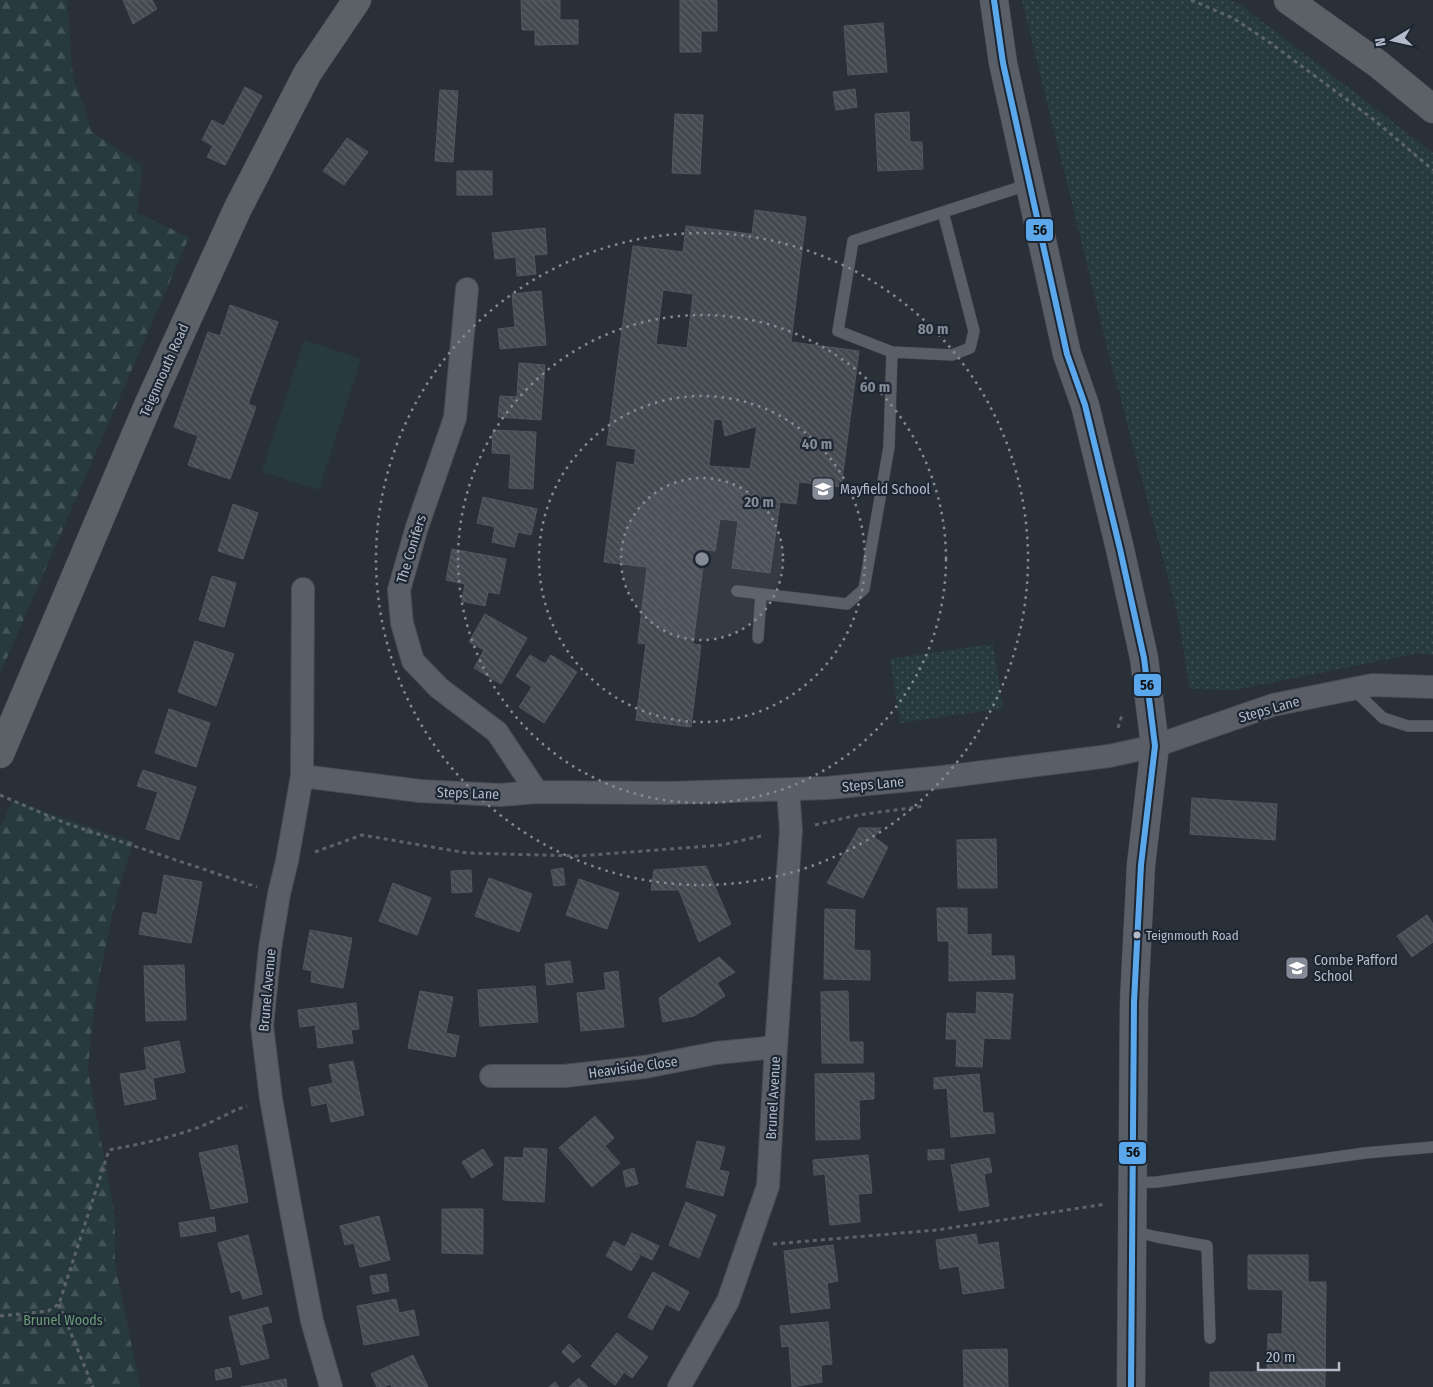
<svg xmlns="http://www.w3.org/2000/svg" width="1433" height="1387" viewBox="0 0 1433 1387" font-family="'Fira Sans Condensed',sans-serif">
	<style>
		.green { fill: url(#green-dots) }
		.forest { fill: url(#forest-firs) }
		.pitch { fill: #273a3e }
		.building { fill: url(#building-back-hatch); stroke: #52575f; fill-rule: evenodd }
		.lines { fill: none; stroke-linecap: round; stroke-linejoin: round }
		.service-casing { stroke: #484c53; stroke-width: 12 }
		.minor-casing { stroke: #484c53; stroke-width: 24 }
		.tertiary-casing { stroke: #484c53; stroke-width: 29 }
		.primary-casing { stroke: #484c55; stroke-width: 29 }
		.path { stroke: #5d636a; stroke-width: 3; stroke-dasharray: 4 4; stroke-linecap: butt }
		.service { stroke: #5a5e66; stroke-width: 11 }
		.minor { stroke: #5a5e66; stroke-width: 22 }
		.tertiary { stroke: #5a5e66; stroke-width: 28 }
		.primary { stroke: #5c6168; stroke-width: 28 }
		.bus-1-casing { stroke: #1d2633; stroke-width: 10 }
		.bus-1 { stroke: #5aa8eb; stroke-width: 6 }
		.ring { fill: none; stroke: #848b96; stroke-width: 2.5; stroke-dasharray: 2.5 5 }
		.bus-dot { fill: #b4bcc9; stroke: #1d2633; stroke-width: 2 }
		.labels { text-anchor: middle; stroke-width: 4.5; stroke-linejoin: round; paint-order: stroke }
		.bus-label { font-size: 13px; fill: #b4bcc9; stroke: #1d2633; text-anchor: start }
		.street-label { font-size: 14px; fill: #b4bcc9; stroke: #1d2633 }
		.poi-label { font-size: 14px; fill: #b4bcc9; stroke: #1d2633; text-anchor: start }
		.park-label { font-size: 14px; fill: #6b9a76; stroke: #1d2633 }
		.centre { fill: #848b96; stroke: #1d2633; stroke-width: 2.5 }
		.ring-label { font-size: 15px; text-anchor: middle; font-weight: bold; fill: #848b96; stroke: #1d2633; stroke-width: 4.5; stroke-linejoin: round; paint-order: stroke }
		.line-badge { stroke: #1d2633; stroke-width: 2 }
		.pale-badge-label { font-size: 14px; text-anchor: middle; font-weight: bold; fill: #111 }
	</style>
	<defs>
		<pattern id="green-dots" width="8" height="8" patternUnits="userSpaceOnUse" patternTransform="scale(1.25)"><rect width="8" height="8" fill="#273a3e"/><path d="M2 2h.1M6 6h.1" fill="none" stroke="#445559" stroke-width="1.8" stroke-linecap="round"/></pattern>
		<pattern id="forest-firs" width="22" height="20" patternUnits="userSpaceOnUse" patternTransform="scale(1.25)"><rect width="22" height="20" fill="#273a3e"/><path d="M5 1l3.5 6h-7zM16 11l3.5 6h-7z" fill="#445559"/></pattern>
		<pattern id="building-back-hatch" width="6" height="6" patternUnits="userSpaceOnUse" patternTransform="scale(1.25)"><rect width="6" height="6" fill="#444950"/><path d="M-1 5l2 2M0 0l6 6M5-1l2 2" fill="none" stroke="#5d6168"/></pattern>
	</defs>
	<rect width="100%" height="100%" fill="#2a3038"/>
	<path class="green" d="M1022,0H1229L1241,5L1433,153V655L1419,653L1235,690L1190,689L1177,611L1110,359Z
		M993,644L1003,708L900,723L890,659Z"/>
	<path class="forest" d="M0,0H67L73,78L84,106L91,131L142,166L137,213L189,237L0,674Z
		M13,801L133,842L116,898L98,982L91,1035L88,1071L115,1217V1264L140,1387H0V827Z"/>
	<path class="pitch" d="M304,340L361,359L319,490L262,472Z"/>
	<path class="building" d="M123,0H152L157,9L133,24Z
		M521,0H560V20H578V44L535,45V30H522Z
		M680,0H717V31H701V52H680Z
		M883,23L887,72L848,75L844,26Z
		M245,87L262,96L225,165L207,157L213,146L202,140L212,120L224,126Z
		M855,89L857,107L836,110L833,92Z
		M440,90L458,91L453,162L435,161Z
		M909,112L910,142H922L923,169L878,171L875,114Z
		M675,114L703,115L700,174L672,173Z
		M347,138L368,152L344,185L323,171Z
		M457,171H492V195H457Z
		M755,210L806,217L791,342L859,351L841,487L799,482L796,504L780,502L770,573L732,568L738,521L720,519L715,551L705,550L693,644L701,645L691,727L636,720L646,644L638,643L647,567L604,562L617,462L634,465L636,449L607,445L633,246L683,252L686,226L752,234ZM663,290L693,294L687,348L656,344ZM714,419L722,420L725,436L757,426L750,469L709,466Z
		M545,228L547,254L534,255L536,274L517,276L516,257L495,259L492,233Z
		M541,291L546,345L500,349L498,329L515,327L512,294Z
		M230,305L278,322L248,404L256,407L230,479L188,465L198,436L174,427L208,332L220,336Z
		M519,363L545,365L541,420L498,417L500,396L517,397Z
		M493,430L536,432L533,489L509,488L511,454L492,453Z
		M483,497L537,509L531,535L518,532L514,547L492,542L495,527L477,523Z
		M233,504L258,513L243,559L218,551Z
		M452,549L506,559L499,594L488,592L485,606L462,601L465,584L446,580Z
		M212,576L236,583L224,627L199,620Z
		M485,614L527,638L501,684L474,668L484,650L469,642Z
		M195,641L234,654L216,706L178,692Z
		M530,655L545,664L551,655L577,672L544,723L519,707L532,687L516,676Z
		M169,709L210,723L196,767L155,753Z
		M143,770L196,787L179,840L146,829L158,792L137,786Z
		M1192,798L1277,804L1275,840L1190,834Z
		M859,828H881L874,837L888,847L863,898L827,883Z
		M996,839L997,888H958L957,840Z
		M706,866L731,924L699,942L679,890H651L654,870Z
		M563,868L565,885L554,886L551,870Z
		M471,870L472,892L452,893L451,871Z
		M164,875L202,882L191,943L139,934L143,912L157,915Z
		M489,878L532,894L519,932L475,916Z
		M579,879L619,893L607,929L566,915Z
		M393,883L431,898L417,935L379,921Z
		M937,908H967V935L991,934V956H1014L1015,979L949,981V941H938Z
		M825,909L855,910L854,950L870,951V980L824,979Z
		M1427,915L1433,924V942L1412,957L1397,936Z
		M310,930L352,938L343,988L311,982L312,971L303,969Z
		M719,957L735,972L717,983L725,996L694,1016L663,1022L659,998Z
		M570,961L573,982L547,985L545,964Z
		M184,965L186,1020L146,1021L144,966Z
		M618,971L624,1027L581,1031L577,993L606,990L604,973Z
		M535,986L538,1022L480,1026L478,990Z
		M420,991L453,997L446,1033L459,1036L455,1057L408,1048Z
		M848,991L849,1042H863V1063H822L821,992Z
		M977,992L1013,994L1010,1039L984,1038L982,1067L956,1066L957,1039H946L947,1013L976,1014Z
		M356,1003L359,1029L351,1030L353,1043L318,1048L315,1025L300,1027L298,1010Z
		M179,1041L185,1072L153,1078L156,1099L125,1105L120,1074L147,1070L144,1048Z
		M353,1061L364,1115L331,1122L327,1103L312,1106L309,1088L333,1083L329,1065Z
		M874,1073V1099L859,1100L860,1139L816,1140L815,1074Z
		M979,1074L983,1113H993L995,1133L951,1137L947,1088L934,1089V1078Z
		M595,1116L614,1138L605,1146L620,1163L592,1187L559,1148Z
		M697,1141L725,1147L719,1170L729,1172L723,1196L686,1187Z
		M237,1145L248,1202L211,1209L199,1153Z
		M524,1148L547,1149L544,1202L503,1200L505,1157L523,1158Z
		M483,1149L493,1165L472,1178L462,1162Z
		M944,1149V1159L928,1160V1150Z
		M868,1155L872,1193L858,1194L860,1222L830,1225L825,1174L814,1175L813,1160Z
		M989,1158L992,1172L984,1174L989,1206L959,1211L951,1165Z
		M634,1168L638,1184L626,1187L623,1171Z
		M686,1202L716,1215L699,1258L669,1245Z
		M442,1209H483V1254L442,1253Z
		M379,1216L390,1260L360,1267L354,1243L345,1245L340,1226Z
		M214,1217L216,1231L181,1237L179,1223Z
		M632,1233L659,1246L652,1260L625,1247Z
		M976,1234L978,1245L998,1242L1004,1288L963,1294L959,1266L940,1269L936,1240Z
		M248,1235L262,1294L243,1299L240,1290L231,1293L218,1243Z
		M614,1241L640,1256L631,1271L606,1256Z
		M833,1245L838,1281L827,1283L830,1308L791,1313L784,1251Z
		M1248,1255H1308V1282H1326L1325,1387H1210V1372H1267L1268,1334H1282L1283,1290L1248,1289Z
		M653,1272L689,1292L679,1311L666,1304L652,1330L628,1317Z
		M386,1274L389,1291L373,1294L370,1276Z
		M396,1299L399,1313L414,1310L419,1335L364,1345L357,1306Z
		M268,1307L272,1322L261,1325L269,1358L241,1365L229,1317Z
		M828,1322L832,1364L821,1365L822,1382L792,1387L789,1346L782,1347L780,1326Z
		M617,1333L648,1357L632,1378L624,1372L615,1385L591,1366Z
		M569,1344L581,1356L573,1363L562,1352Z
		M1007,1349L1008,1387H964L963,1350Z
		M413,1355L428,1387H392L390,1384L384,1387H377L371,1374Z
		M230,1367L232,1377L216,1380L215,1370Z
		M579,1378L588,1387H569Z
		M286,1379L287,1387H241Z
		M555,1382L559,1387H549Z"/>
	<g class="lines">
		<g class="service-casing">
			<path id="service" d="M943,212L974,331L970,348L952,355L892,352L838,331L853,241L1030,184
				M737,591L847,604L864,589L889,447L892,352
				M758,638L761,594
				M1353,689L1383,718L1408,726H1433
				M1132,1183L1157,1182L1365,1153L1433,1147
				M1132,1231L1157,1237L1207,1246L1210,1338"/>
		</g>
		<g class="minor-casing">
			<path id="minor" d="M467,289L455,418L417,527L399,590L402,623L413,661L439,688L497,732L537,792
				M303,589L302,776L287,861L279,894L270,948L262,1026L271,1099L292,1216L312,1321L331,1387
				M302,776L420,791L500,795L537,792L669,793L827,788L943,777L1109,756L1155,746L1273,705L1372,685L1433,687
				M491,1076H564L645,1067L716,1053L776,1047
				M679,1387L728,1301L768,1186L776,1047L791,830L788,790"/>
		</g>
		<g class="tertiary-casing">
			<path id="tertiary" d="M994,0L1003,63L1067,354L1085,405L1120,549L1144,658L1155,746L1141,865L1134,1002L1131,1387"/>
		</g>
		<g class="primary-casing">
			<path id="primary" d="M1288,0L1378,64L1433,109
				M0,754L149,403L237,210L307,74L357,0"/>
		</g>
		<path class="path" d="M1191,0L1233,18L1269,42L1373,119L1433,170
			M1118,728L1122,715
			M0,795L65,823L257,887
			M815,825L858,815L925,806
			M315,852L362,835L467,853L578,856L722,845L765,835
			M773,1244L937,1230L1106,1204
			M59,1304L93,1387
			M0,1316L48,1311L59,1304L109,1150C140,1144 171,1138 202,1126C217,1120 231,1111 247,1106"/>
		<use href="#service" class="service"/>
		<use href="#minor" class="minor"/>
		<use href="#tertiary" class="tertiary"/>
		<use href="#primary" class="primary"/>
		<g class="bus-1-casing">
			<path id="bus-1" d="M994,0L1003,63L1067,354L1085,405L1120,549L1144,658L1155,746L1141,865L1134,1002L1131,1387"/>
		</g>
		<use href="#bus-1" class="bus-1"/>
	</g>
	<circle cx="702" cy="559" r="81" fill="#848b96" fill-opacity=".12"/>
	<g class="ring">
		<circle cx="702" cy="559" r="81"/>
		<circle cx="702" cy="559" r="163"/>
		<circle cx="702" cy="559" r="244"/>
		<circle cx="702" cy="559" r="326"/>
	</g>
	<defs>
		<g id="school-square" transform="scale(1.25)"><rect x="-9" y="-9" width="18" height="18" rx="4" fill="#848b96" stroke="#1d2633"/><path d="M0-5L7-2L0 1L-7-2ZM-4 1L0 2.5L4 1V4Q0 6-4 4Z" fill="#fff"/></g>
	</defs>
	<g fill-rule="evenodd">
		<use href="#school-square" x="823" y="489"/>
		<use href="#school-square" x="1297" y="968"/>
	</g>
	<circle class="bus-dot" cx="1137" cy="935" r="4.5"/>
	<g class="labels">
		<g class="bus-label">
			<text x="1146" y="940">Teignmouth Road</text>
		</g>
		<g class="street-label">
			<text transform="translate(164 370) rotate(-66)" y="5">Teignmouth Road</text>
			<text transform="translate(411 549) rotate(-73)" y="5">The Conifers</text>
			<text transform="translate(1269 709) rotate(-16)" y="5">Steps Lane</text>
			<text transform="translate(873 784) rotate(-5)" y="5">Steps Lane</text>
			<text transform="translate(468 793) rotate(2)" y="5">Steps Lane</text>
			<text transform="translate(267 990) rotate(-85)" y="5">Brunel Avenue</text>
			<text transform="translate(633 1067) rotate(-8)" y="5">Heaviside Close</text>
			<text transform="translate(773 1098) rotate(-87)" y="5">Brunel Avenue</text>
		</g>
		<g class="poi-label">
			<text x="840" y="494">Mayfield School</text>
			<text x="1314" y="965">Combe Pafford<tspan x="1314" dy="16">School</tspan></text>
		</g>
		<g class="park-label">
			<text x="63" y="1325">Brunel Woods</text>
		</g>
	</g>
	<circle cx="702" cy="559" r="8" class="centre"/>
	<g class="ring-label">
		<text x="933" y="334">80 m</text>
		<text x="875" y="392">60 m</text>
		<text x="817" y="449">40 m</text>
		<text x="759" y="507">20 m</text>
	</g>
	<g class="line-badge">
		<rect x="1025" y="218" width="29" height="24" rx="5" fill="#5aa8eb"/>
		<rect x="1133" y="673" width="29" height="24" rx="5" fill="#5aa8eb"/>
		<rect x="1118" y="1141" width="29" height="24" rx="5" fill="#5aa8eb"/>
	</g>
	<g class="pale-badge-label">
		<text x="1040" y="235">56</text>
		<text x="1147" y="690">56</text>
		<text x="1133" y="1157">56</text>
	</g>
	<g transform="translate(1393 40) rotate(261)" stroke="#1d2633" stroke-width="4" paint-order="stroke">
	<path d="M0-4L9 19L0 12L-9 19Z" fill="#b4bcc9"/>
	<text y="-8" font-size="14" font-weight="bold" text-anchor="middle" fill="#b4bcc9">N</text>
	</g>
	<path d="M1258 1362v8h81v-8" fill="none" stroke="#b4bcc9" stroke-width="2.5"/>
	<text x="1266" y="1362" font-size="15" fill="#b4bcc9" stroke="#1d2633" stroke-width="4" paint-order="stroke">20 m</text>
</svg>
